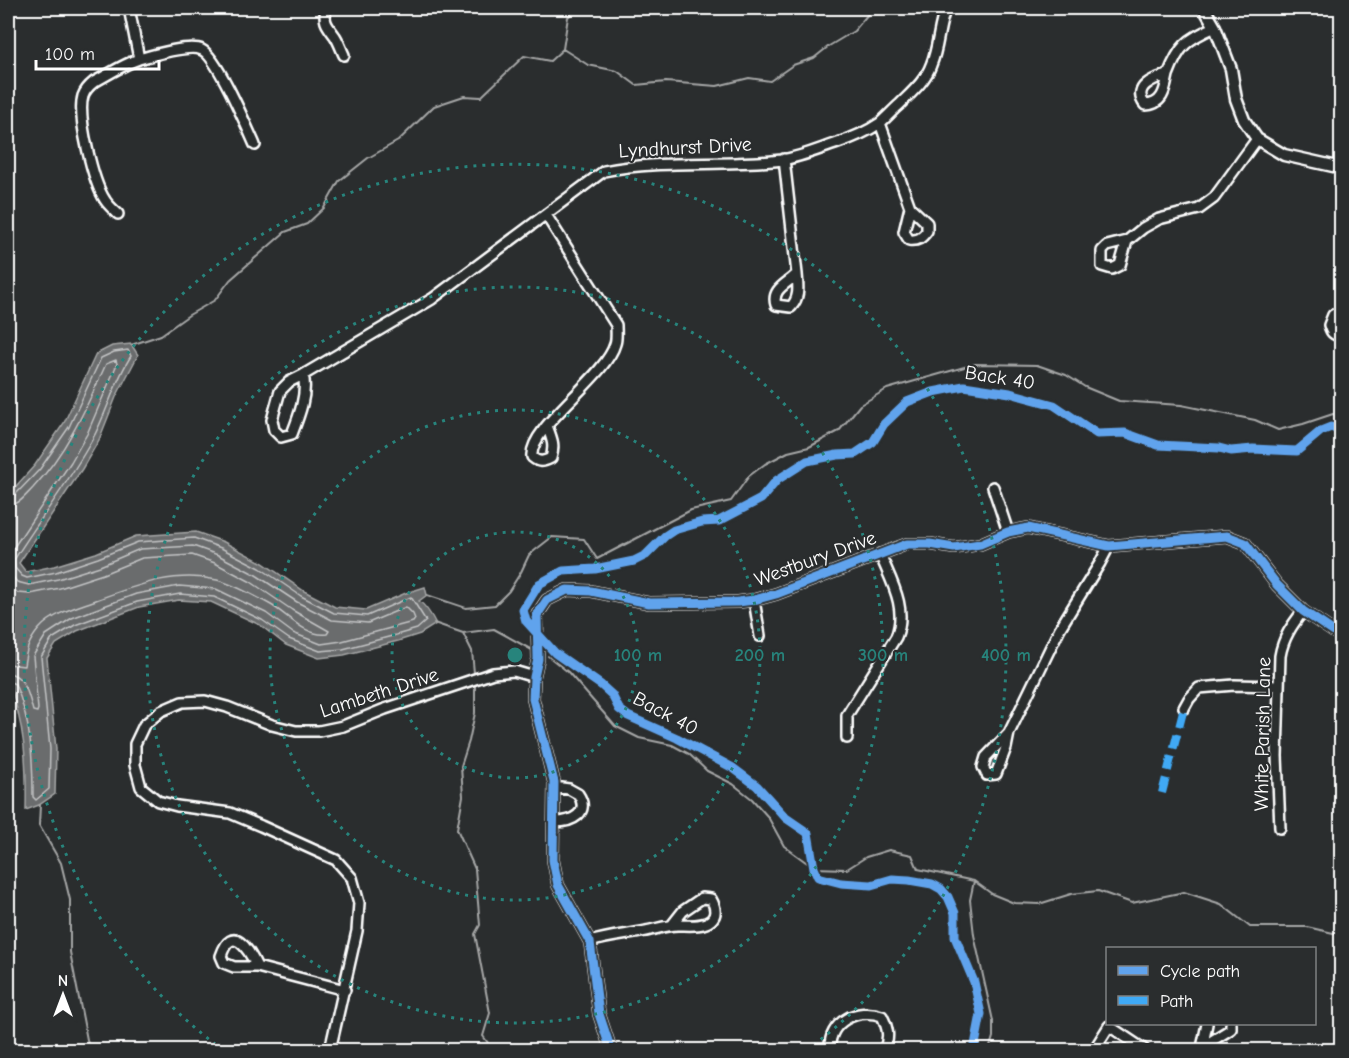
<svg xmlns="http://www.w3.org/2000/svg" width="1349" height="1058" viewBox="0 0 1349 1058" font-family="'Comic Neue',sans-serif">
	<style>
		.water { fill: #6a6c6d; stroke: #a6a7a7; stroke-width: 1.5 }
		.lines { fill: none; stroke-linecap: round; stroke-linejoin: round }
		.shore { stroke: #c3c4c5; stroke-width: 1.5 }
		.stream { stroke: #a6a7a7; stroke-width: 2 }
		.minor-casing { stroke: #fff; stroke-width: 14 }
		.tertiary-casing { stroke: #fff; stroke-width: 15 }
		.minor { stroke: #2a2d2e; stroke-width: 9 }
		.tertiary { stroke: #2a2d2e; stroke-width: 10 }
		.quiet { stroke: #3fa9f5; stroke-width: 8; stroke-dasharray: 15 8; stroke-linecap: butt }
		.cycleway-casing { stroke: #2a2d2e; stroke-width: 13 }
		.cycleway { stroke: #60a3ed; stroke-width: 9 }
		.ring { fill: none; stroke: #27847c; stroke-width: 3; stroke-dasharray: 3 6 }
		.labels { text-anchor: middle; stroke-width: 4.5; stroke-linejoin: round; paint-order: stroke }
		.street-label { font-size: 20px; fill: #fff; stroke: #2a2d2e }
		.centre { fill: #27847c; stroke: #2a2d2e; stroke-width: 3 }
		.ring-label { font-size: 18px; text-anchor: middle; font-weight: bold; fill: #27847c; stroke: #2a2d2e; stroke-width: 4.5; stroke-linejoin: round; paint-order: stroke }
	</style>
	<rect width="100%" height="100%" fill="#2a2d2e"/>
	<filter id="ink" filterUnits="userSpaceOnUse"><feTurbulence type="fractalNoise" baseFrequency=".0167" numOctaves="2"/><feDisplacementMap in="SourceGraphic" scale="12" xChannelSelector="R" yChannelSelector="G"/><feConvolveMatrix kernelMatrix="1 2 1 2 8 2 1 2 1" color-interpolation-filters="sRGB"/></filter>
	<g filter="url(#ink)">
		<path class="water" d="M131,344L138,355L116,397L99,440L82,469L19,563L26,572L54,566L96,553L136,536L196,532L224,542L263,563L304,591L335,607L366,610L406,593L425,587L427,595L419,601C426,606 432,616 436,624L420,634L398,641L344,655L319,658L286,645L260,625L211,602L179,600L139,607L77,631L56,644L47,658L56,749L55,794L39,805L26,810C27,762 25,726 8,680V495L35,465L64,423L96,354L112,346Z"/>
		<g class="lines">
			<path class="shore" d="M8,498L14,496L40,469L69,427L101,358L114,352L128,350L131,356C114,382 107,413 92,440C69,482 39,520 14,560L15,568L22,576L27,578L56,572L98,558L138,542L194,538L221,548L260,568L301,596L334,613L367,616L411,597L426,621L417,629L396,635L343,649L320,651L289,639L262,620L214,597L180,594L137,602L75,625L52,639L41,657L50,749L49,789L36,800L33,797C33,759 31,720 15,684L8,681
				M8,506C19,505 25,496 33,488C67,452 86,408 106,364L116,360L117,364L87,434L71,462L8,556
				M8,571L17,582L29,585L58,579L100,566L140,549L193,546L218,555L256,575L297,602L332,620L368,623L406,607L413,614L415,619L413,622L342,641L321,644L293,633L266,613L216,589L179,586L136,594L72,618L46,635L33,656L38,709L37,712L33,711C29,696 25,675 8,673
				M8,585L18,593L30,594L60,588L103,574L142,558L192,555L215,563L251,582L292,610L329,631L327,634C306,637 288,615 271,605C257,597 232,584 217,580C174,570 135,586 96,600C77,607 53,613 39,629C28,642 26,651 24,666L8,664"/>
			<path class="stream" d="M563,49L588,65L617,71L636,85L666,82L717,86L749,78L770,81L793,65L814,58L829,46L854,31L873,8
				M131,345L161,335L189,315L215,300L230,280L285,232L307,224L324,208L339,181L368,158L398,141L434,106L464,96L481,97L524,56L550,61L563,49L568,17L576,8
				M427,595L466,608L495,605L509,591L521,572L529,555L552,537L584,539L597,559L691,510L731,501L749,476L765,464L788,452L809,447L839,431L860,405L887,389L975,364L1037,365L1066,375L1085,387L1119,401L1181,405L1255,420L1278,430L1303,424L1333,414L1342,416
				M434,623L463,633L494,629L532,650
				M463,633L472,651L474,673
				M548,656L568,672L615,726L639,738L672,745L689,754L707,771L733,784L752,799L768,817L784,846L814,868L847,869L866,857L889,850L912,855L918,869L974,881L992,894L1014,903L1039,904L1071,894L1098,891L1132,903L1184,892L1221,904L1250,927H1307L1342,935
				M475,686V713L469,741L461,766L463,796L457,829L475,869L480,925L475,934L490,1013L483,1036L493,1050
				M40,805L39,825L61,863L70,900V952L89,1050
				M974,881L970,900L974,935L993,1021V1037L989,1050"/>
			<g class="minor-casing">
				<path id="minor" d="M129,8L139,59
					M326,8C323,22 327,25 335,36C339,42 341,49 344,55
					M1168,75C1165,90 1163,105 1145,105C1131,87 1154,78 1168,75C1179,46 1187,39 1215,27
					M880,123L910,207L904,232L909,240C918,241 922,238 927,231V223L910,207
					M784,159L797,274C787,284 771,289 776,305L791,307C800,297 798,287 797,274
					M118,214C114,210 108,205 105,200C93,182 77,116 83,96C85,90 89,86 94,82C109,74 124,64 139,59C153,55 190,44 202,50C217,57 247,127 255,145
					M546,215L616,325C616,331 617,339 615,344C606,377 528,428 532,457C539,463 543,462 551,458C555,445 552,439 547,426
					M1127,241L1120,265L1112,269L1102,266V251L1107,246L1127,241L1143,228L1159,219L1199,209L1214,198L1257,139
					M1342,310L1333,315L1329,325C1331,332 1333,336 1342,336
					M303,375L289,382L280,391L272,420L274,430L281,437L292,434C299,416 308,393 303,375L432,299L604,171C663,159 723,167 782,160C800,157 817,150 835,144C850,139 867,132 880,123C887,117 893,110 900,104C911,93 926,80 931,65C939,47 938,26 946,8
					M993,487L1008,532
					M754,600L760,636
					M1184,708L1189,699L1199,688L1234,685L1278,686
					M1009,733L1006,748L996,774L987,775L983,767L986,757L1009,733L1060,628L1100,563L1109,546
					M847,738V715L896,637C908,608 891,581 880,554
					M554,787L569,789L578,794C591,813 572,822 555,822
					M1280,828L1277,756L1280,656C1283,638 1292,625 1303,611
					M590,942C609,936 627,935 646,931C657,929 667,925 678,925C688,925 703,927 711,920C718,914 715,906 711,899L702,898L683,911L672,925
					M257,967H234L224,963L221,956C232,922 249,950 257,967L345,990
					M1202,1047L1231,1029V1024
					M1202,1048L1207,1024
					M330,1050L357,931L359,903L352,878L336,860L261,826L230,813L177,806L158,801L141,787L135,765V744L144,725L161,711L182,702L205,701L227,707L272,725L296,731H319L343,726L385,709L493,673L514,671L534,677
					M611,1050L599,1014L590,942L558,885L553,860L554,782L533,699L534,677L538,659L537,615L547,600L567,590L591,591L649,603L738,602L754,600L776,594L907,544H930L954,548L980,544L1008,532L1028,528L1109,546L1227,536L1245,543L1277,585L1303,611L1334,632L1342,633
					M830,1050C828,1022 857,1007 882,1016C888,1028 890,1038 884,1050
					M1094,1050L1109,1026L1145,1050"/>
			</g>
			<g class="tertiary-casing">
				<path id="tertiary" d="M1204,8L1215,27L1231,69L1236,99L1244,120L1257,139L1284,155L1342,168"/>
			</g>
			<use href="#minor" class="minor"/>
			<use href="#tertiary" class="tertiary"/>
			<path class="quiet" d="M1162,793L1184,708"/>
			<g class="cycleway-casing">
				<path id="cycleway" d="M611,1050L599,1014L590,942L558,885L553,860L554,782L533,699L534,677L538,659L537,615L547,600L567,590L591,591L649,603L738,602L754,600L776,594L907,544H930L954,548L980,544L1008,532L1028,528L1109,546L1227,536L1245,543L1277,585L1303,611L1334,632L1342,633
					M974,1050L981,1014L974,982L955,937V913L948,897L941,889L932,884L909,880L892,879L871,885L841,883L818,877L814,868L808,833L786,818L757,786L733,768L677,738L628,716L619,709L612,695L601,685L555,653L526,621L523,610L539,584L563,571L595,569L634,561L646,555L665,536L674,530L702,522L719,521L761,499L777,480L807,461L837,455L855,454L873,442L884,424L907,402L933,392L964,386L1010,393L1054,405L1097,434L1125,433L1158,445L1219,448L1231,451L1253,449L1297,451L1321,431L1331,427L1342,432"/>
			</g>
			<use href="#cycleway" class="cycleway"/>
		</g>
	</g>
	<g class="ring">
		<circle cx="515" cy="655" r="123"/>
		<circle cx="515" cy="655" r="245"/>
		<circle cx="515" cy="655" r="368"/>
		<path d="M223 1050A491 491 0 1 1 807 1050"/>
	</g>
	<g class="labels">
		<g class="street-label">
			<text transform="translate(685 147) rotate(-3)" y="7">Lyndhurst Drive</text>
			<text transform="translate(1000 377) rotate(9)" y="7">Back 40</text>
			<text transform="translate(815 558) rotate(-20)" y="7">Westbury Drive</text>
			<text transform="translate(379 692) rotate(-18)" y="7">Lambeth Drive</text>
			<text transform="translate(666 713) rotate(28)" y="7">Back 40</text>
			<text transform="translate(1262 734) rotate(-89)" y="7">White Parish Lane</text>
		</g>
	</g>
	<circle cx="515" cy="655" r="9" class="centre"/>
	<g class="ring-label">
		<text x="638" y="661">100 m</text>
		<text x="760" y="661">200 m</text>
		<text x="883" y="661">300 m</text>
		<text x="1006" y="661">400 m</text>
	</g>
	<rect width="1349" height="1058" fill="none" stroke="#2a2d2e" stroke-width="30"/>
	<rect x="15" y="15" width="1319" height="1028" fill="none" stroke="#fff" stroke-width="2" filter="url(#ink)"/>
	<rect x="1106" y="947" width="210" height="78" fill="#2a2d2e" stroke="#7f8182" stroke-width="1.5"/>
	<rect x="1118" y="966" width="30" height="9" fill="#60a3ed" stroke="#7f8182" stroke-width="1.5"/>
	<text x="1160" y="977" font-size="18" fill="#ffffff">Cycle path</text>
	<rect x="1118" y="996" width="30" height="9" fill="#3fa9f5" stroke="#7f8182" stroke-width="1.5"/>
	<text x="1160" y="1007" font-size="18" fill="#ffffff">Path</text>
	<g transform="translate(63 995)" stroke="#2a2d2e" stroke-width="4.5" paint-order="stroke">
	<path d="M0-4.5L10 22L0 15L-10 22Z" fill="#ffffff"/>
	<text y="-9" font-size="16" font-weight="bold" text-anchor="middle" fill="#ffffff">N</text>
	</g>
	<path d="M36 60v9h123v-9" fill="none" stroke="#ffffff" stroke-width="3"/>
	<text x="45" y="60" font-size="18" fill="#ffffff" stroke="#2a2d2e" stroke-width="4.5" paint-order="stroke">100 m</text>
</svg>
